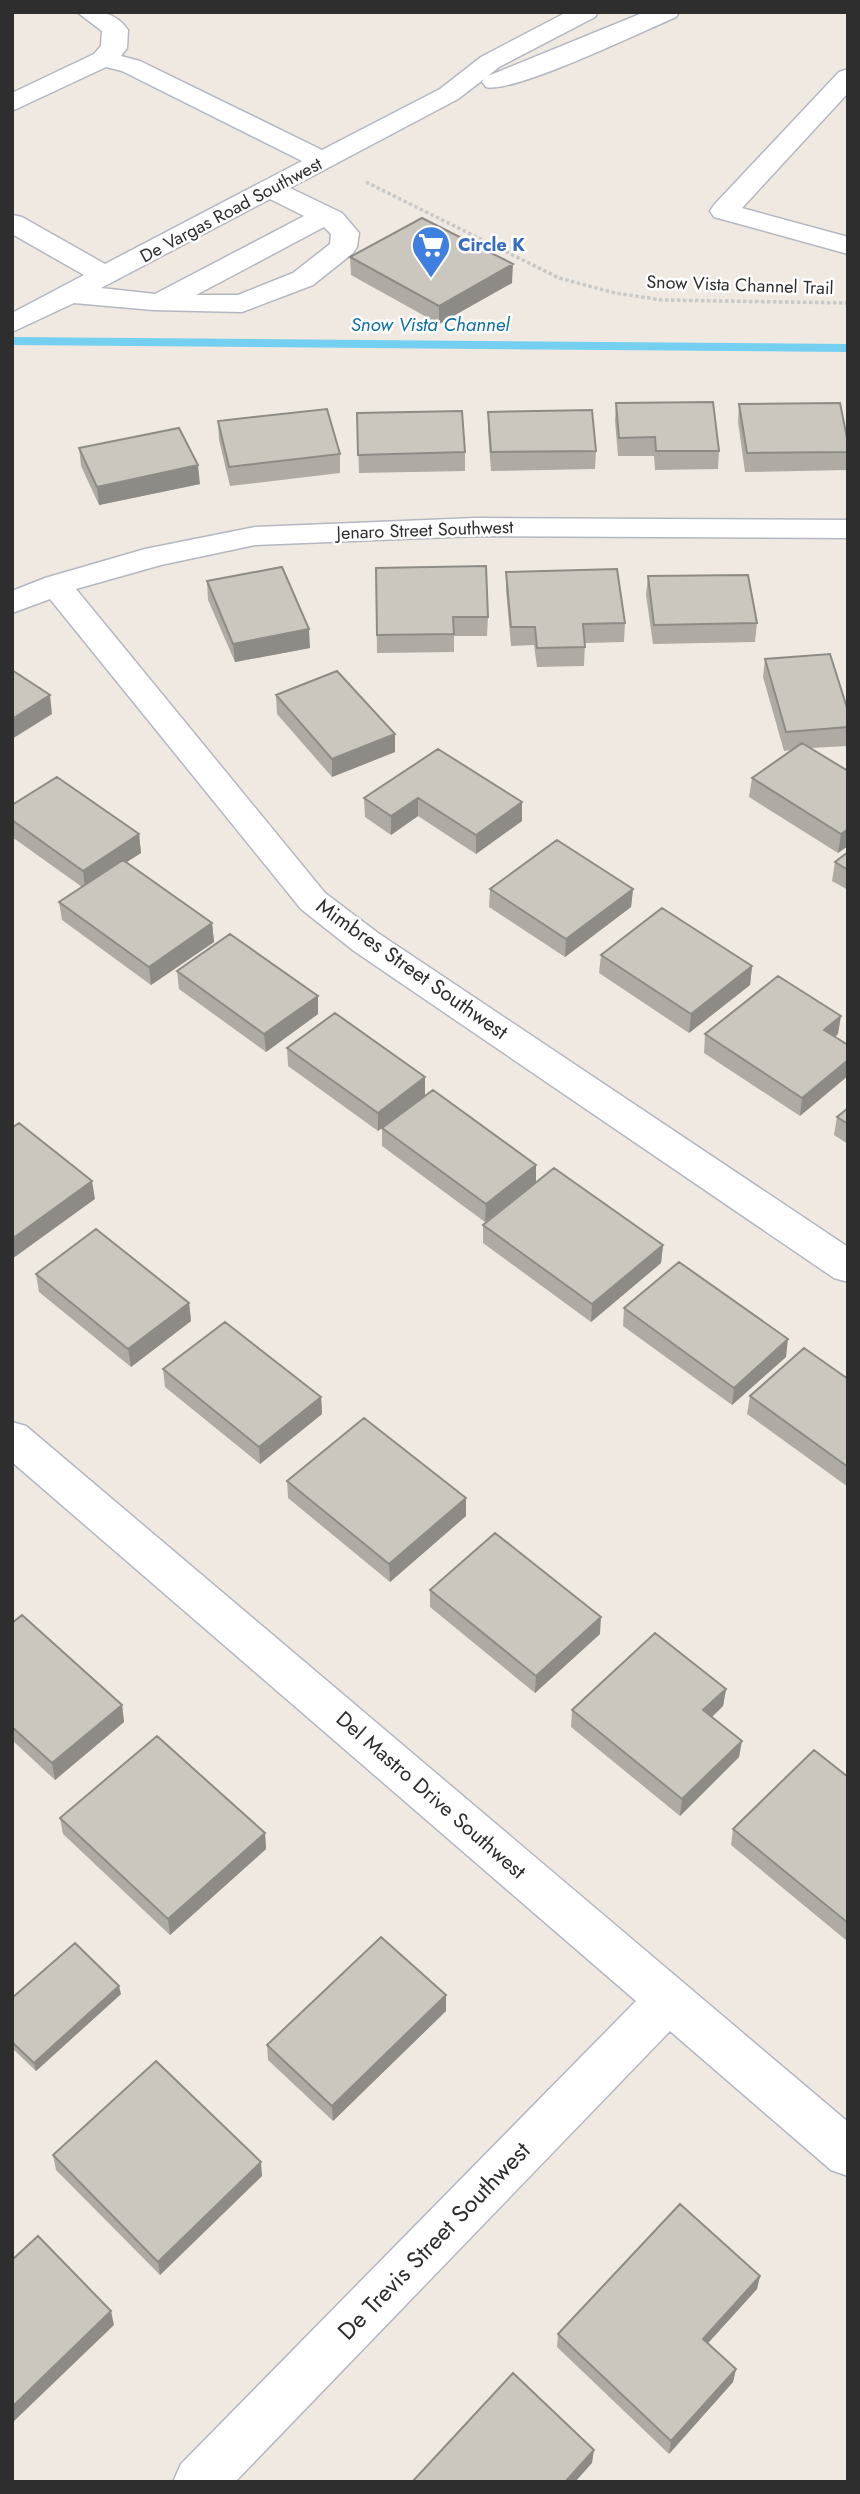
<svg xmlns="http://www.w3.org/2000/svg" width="860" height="2494" viewBox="0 0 860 2494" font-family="Jost,sans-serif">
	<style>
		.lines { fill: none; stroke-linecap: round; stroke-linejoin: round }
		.stream { fill: #75cff0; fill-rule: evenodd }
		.minor-casing { stroke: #b4b7c1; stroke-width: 3 }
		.path { stroke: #c9c9c9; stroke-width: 3.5; stroke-dasharray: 3.5 2.5; stroke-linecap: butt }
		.minor { fill: #fff; fill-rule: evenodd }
		.wall { fill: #afaba4 }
		.shaded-wall { fill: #8e8b86 }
		.building { fill: #cbc7bf; stroke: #8e8b86; stroke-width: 2 }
		.labels { text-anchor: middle; stroke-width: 5; stroke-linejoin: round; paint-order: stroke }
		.far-street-label { font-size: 18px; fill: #2e2e2e; stroke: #fff }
		.far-shop-label { font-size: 18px; font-weight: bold; fill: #366cbe; stroke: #fff; text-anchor: start }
		.far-water-label { font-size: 19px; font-style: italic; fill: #0d6fa3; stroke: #fff }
		.street-label { font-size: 21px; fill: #2e2e2e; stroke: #fff }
		.near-street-label { font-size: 24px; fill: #2e2e2e; stroke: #fff }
	</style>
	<rect width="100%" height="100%" fill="#efe9e1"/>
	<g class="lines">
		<path class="stream" d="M12,337L848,344V352L12,345Z"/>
		<g class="minor-casing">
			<path id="minor" d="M77,12C99,12 114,10 128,30L127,48L121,56L140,61L322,150L440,89L481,57L567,12H598L595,17L499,67L488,76L645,12H679L676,17C643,31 513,94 486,87L482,82L484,79L458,99L290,188L342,213L359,233L357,247L353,253L313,285L242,312L153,310L74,303L12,332V313L84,275L12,234V215L22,217L105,264L302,161L122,71L106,67L12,111V93L94,54L101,46L102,31ZM270,199L304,216L155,294L101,288ZM324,227L331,234L330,244L293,273L238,295H196Z
				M848,69V93L742,208L848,237V254L714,217L710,211L714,205L839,72Z
				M476,518L848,520V538L476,536L255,545L161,565L76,589L325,893L378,933L848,1247V1282L834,1278L354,951L301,909L50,599L12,613V591L45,578L145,549L255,527Z
				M12,1422L26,1426L848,2122V2176L831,2170L670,2031L235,2482H173L181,2464L636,2001L12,1462Z"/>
		</g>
		<path class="path" d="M366,182L559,278L615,293L662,300L848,303"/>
		<use href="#minor" class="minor"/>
	</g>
	<path class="wall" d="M350,257L512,283L439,324L351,275Z
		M616,403L719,451L718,469L655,470L654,456H618L615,421Z
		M739,404L848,452L847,470L745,472L738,422Z
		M488,412L596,451L595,469L491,471L488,430Z
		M357,413L465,452V471L359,473Z
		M218,421L340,454V473L230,486L219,440Z
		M79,448L200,484L99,505L81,466Z
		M376,568L488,617L487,636H454V652L377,653Z
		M506,572L625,623L624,642L585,643L584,666L537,667L534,645L511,646L506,590Z
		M648,576L757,623L755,642L653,644L646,595Z
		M207,581L310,648L235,662L208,600Z
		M765,659L848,711V746L811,748L848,771V846L838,853L749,797L752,778L792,750L784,751L763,677Z
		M276,695L395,752L332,777L277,714Z
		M438,749L522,802V821L476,854L418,816L391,835L365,817L364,798Z
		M12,805L139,834L141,853L126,862L212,923L214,942L151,985L62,920L59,902L82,887L12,837Z
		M848,852V890L832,881L835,862Z
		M490,889H633L631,907L565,957L489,907Z
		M601,955L752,966L750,985L689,1033L599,973Z
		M177,971L318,1014L266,1052L179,989Z
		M705,1034H838L835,1037L800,1116L704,1053Z
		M287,1048L425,1077V1096L536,1165L485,1222L382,1146V1128L378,1131L288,1066Z
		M848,1108V1144L834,1135L837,1117Z
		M483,1225L663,1245L661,1263L591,1322L483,1243Z
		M36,1274L189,1303L191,1321L131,1367L39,1292Z
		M624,1308L786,1357L732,1405L623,1326Z
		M163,1369L321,1397L322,1414L260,1464L165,1387Z
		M848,1379V1487L747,1414L750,1396Z
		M287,1481L466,1498V1516L390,1582L288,1498Z
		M430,1590L600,1634L535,1693L430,1607Z
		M12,1623L122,1705L124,1722L55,1780L12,1740Z
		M726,1689L723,1706L712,1717L739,1757L680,1816L571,1727L572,1710Z
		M848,1777V1940L847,1941L731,1845L733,1829Z
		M60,1818L265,1833L266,1849L170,1935L63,1834Z
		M121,1994L36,2071L12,2048V1998Z
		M446,2011L333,2121L268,2060L267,2045Z
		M53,2155L262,2176L160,2275L56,2170Z
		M760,2276L757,2289L708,2343L736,2369L733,2382L669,2454L557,2347L558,2334Z"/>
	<path class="shaded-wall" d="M513,264L512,283L439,324V306Z
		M198,465L200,484L99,505L97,487Z
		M309,629L310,648L235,662L233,644Z
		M50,695L52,714L12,739V719Z
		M395,734V752L332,777V759Z
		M418,798V816L391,835V816Z
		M522,802V821L476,854V835Z
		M848,829V846L838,853L841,834Z
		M139,834L141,853L85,889L83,871Z
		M633,889L631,907L565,957L566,939Z
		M212,923L214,942L151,985L149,967Z
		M752,966L750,985L689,1033L691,1014Z
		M318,996V1014L266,1052L264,1034Z
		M841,1016L838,1034L821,1048L824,1030Z
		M848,1060V1076L800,1116L802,1098Z
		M425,1077V1096L378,1131V1113Z
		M536,1165V1183L485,1222L486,1204Z
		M92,1181L95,1199L12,1259V1239Z
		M663,1245L661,1263L591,1322L592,1304Z
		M189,1303L191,1321L131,1367L128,1349Z
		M788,1339L786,1357L732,1405L734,1388Z
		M321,1397L322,1414L260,1464L259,1447Z
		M466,1498V1516L390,1582L389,1564Z
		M601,1617L600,1634L535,1693L536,1676Z
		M726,1689L723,1706L701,1727L703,1710Z
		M122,1705L124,1722L55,1780L52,1763Z
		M742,1741L739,1757L680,1816L682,1799Z
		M265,1833L266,1849L170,1935L168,1919Z
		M119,1986L121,1994L36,2071L34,2063Z
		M446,1995V2011L333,2121L332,2106Z
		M261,2162L262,2176L160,2275L158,2262Z
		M760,2276L757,2289L700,2352L703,2339Z
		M111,2311L114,2325L12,2423V2407Z
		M736,2369L733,2382L669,2454L671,2441Z
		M594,2450L592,2463L575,2482H565Z"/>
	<path class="building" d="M422,218L513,264L439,306L350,257Z
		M713,402L719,451H656L655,437L619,438L616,403Z
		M840,403L848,443V452L747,453L739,404Z
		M327,409L340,454L229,467L218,421Z
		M592,410L596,451L491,452L488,412Z
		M462,411L465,452L358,455L357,413Z
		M179,428L198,465L97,487L79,448Z
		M486,566L488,617H453L454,634L377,635L376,568Z
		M282,567L309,629L233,644L207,581Z
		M617,569L625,623L583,624L585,647L537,648L535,627H511L506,572Z
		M748,575L757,623L654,625L648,576Z
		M830,654L848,711V727L786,732L765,659Z
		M12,670L50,695L12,719Z
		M337,671L395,734L332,759L276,695Z
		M802,743L848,771V829L841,834L752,778Z
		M438,749L522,802L476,835L418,798L391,816L364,798Z
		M57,777L139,834L83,871L12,820V805Z
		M557,840L633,889L566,939L490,889Z
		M848,852V870L835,862Z
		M123,860L212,923L149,967L59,902Z
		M662,908L752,966L691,1014L601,955Z
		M230,934L318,996L264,1034L177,971Z
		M778,976L841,1016L824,1030L848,1045V1060L802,1098L705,1034Z
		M335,1013L425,1077L378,1113L287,1048Z
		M433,1090L536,1165L486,1204L382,1128Z
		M848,1108V1124L837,1117Z
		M19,1123L92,1181L12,1239V1128Z
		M554,1168L663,1245L592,1304L483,1225Z
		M96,1229L189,1303L128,1349L36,1274Z
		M679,1262L788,1339L734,1388L624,1308Z
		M225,1322L321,1397L259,1447L163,1369Z
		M804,1348L848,1379V1467L750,1396Z
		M364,1418L466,1498L389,1564L287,1481Z
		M495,1533L601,1617L536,1676L430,1590Z
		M22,1615L122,1705L52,1763L12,1727V1623Z
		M655,1633L726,1689L703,1710L742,1741L682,1799L572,1710Z
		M157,1736L265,1833L168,1919L60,1818Z
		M814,1750L848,1777V1923L733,1829Z
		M381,1937L446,1995L332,2106L267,2045Z
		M75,1943L119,1986L34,2063L12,2042V1998Z
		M156,2061L261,2162L158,2262L53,2155Z
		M680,2204L760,2276L703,2339L736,2369L671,2441L558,2334Z
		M38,2236L111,2311L12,2407V2260Z
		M513,2373L594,2450L565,2482H412Z"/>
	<defs>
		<g id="supermarket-pin" transform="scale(2.0125)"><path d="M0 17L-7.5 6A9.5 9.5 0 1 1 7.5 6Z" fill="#3f7fe0" stroke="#fff"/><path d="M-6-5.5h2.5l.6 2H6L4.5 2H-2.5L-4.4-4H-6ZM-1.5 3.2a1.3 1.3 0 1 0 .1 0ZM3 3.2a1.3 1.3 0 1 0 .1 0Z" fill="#fff"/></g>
	</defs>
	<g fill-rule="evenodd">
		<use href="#supermarket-pin" x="431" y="245"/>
	</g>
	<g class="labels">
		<g class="far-street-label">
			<text transform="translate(231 210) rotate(-28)" y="6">De Vargas Road Southwest</text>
			<text transform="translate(740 285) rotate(2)" y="6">Snow Vista Channel Trail</text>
			<text transform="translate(425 530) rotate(-2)" y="6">Jenaro Street Southwest</text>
		</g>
		<g class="far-shop-label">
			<text x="458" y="251">Circle K</text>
		</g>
		<g class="far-water-label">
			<text x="430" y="331">Snow Vista Channel</text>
		</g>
		<g class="street-label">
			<text transform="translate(412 969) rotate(35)" y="7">Mimbres Street Southwest</text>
			<text transform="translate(431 1795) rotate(41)" y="7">Del Mastro Drive Southwest</text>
		</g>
		<g class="near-street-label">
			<text transform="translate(434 2241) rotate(-46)" y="8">De Trevis Street Southwest</text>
		</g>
	</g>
	<rect width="860" height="2494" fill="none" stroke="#2e2e2e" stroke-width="28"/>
</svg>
